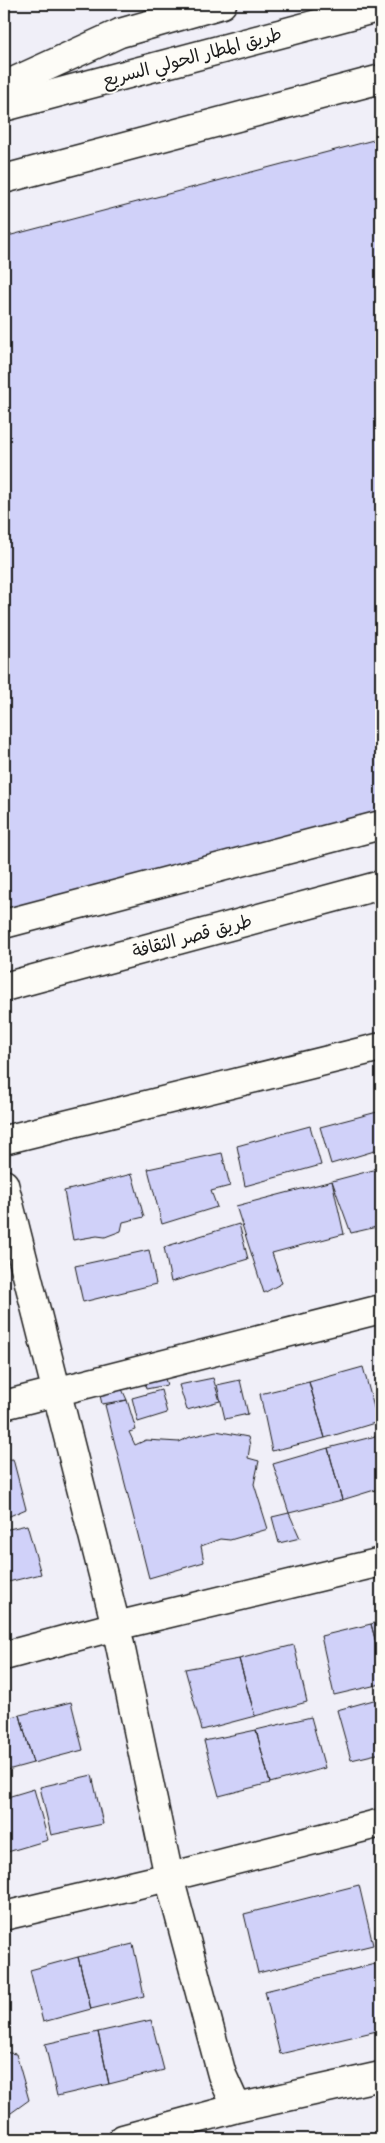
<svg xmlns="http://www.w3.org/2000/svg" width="385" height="2143" viewBox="0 0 385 2143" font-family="'Balsamiq Sans','Playpen Sans Arabic',sans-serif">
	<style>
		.building { fill: #d0d1f9; stroke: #1c1c1c }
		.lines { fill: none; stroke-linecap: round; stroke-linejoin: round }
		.minor-casing { stroke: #1c1c1c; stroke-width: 31 }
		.major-casing { stroke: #1c1c1c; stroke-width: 31 }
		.highway-casing { stroke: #1c1c1c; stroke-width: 31 }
		.minor { stroke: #fdfcf7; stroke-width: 28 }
		.major { stroke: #fdfcf7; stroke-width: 28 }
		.highway { stroke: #fdfcf7; stroke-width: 28 }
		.labels { text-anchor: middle; stroke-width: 4; stroke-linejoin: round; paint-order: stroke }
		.street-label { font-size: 18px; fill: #1c1c1c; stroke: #fdfcf7 }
	</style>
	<rect width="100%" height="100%" fill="#f0eff8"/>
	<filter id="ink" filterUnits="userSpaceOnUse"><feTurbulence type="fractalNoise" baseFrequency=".02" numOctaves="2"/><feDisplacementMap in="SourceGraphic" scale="10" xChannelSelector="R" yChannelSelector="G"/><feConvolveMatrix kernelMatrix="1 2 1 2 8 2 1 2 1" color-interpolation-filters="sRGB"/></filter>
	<g filter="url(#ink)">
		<path class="building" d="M381,138V815L4,909V237Z
			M381,1111V1149L331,1164L320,1127Z
			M310,1126L321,1165L245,1186L237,1146Z
			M222,1153L230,1186L211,1191L217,1207L162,1224L148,1169Z
			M381,1168V1226L351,1233L332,1181Z
			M132,1174L144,1217L123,1222L121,1231L105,1237L97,1236L73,1240L64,1191Z
			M332,1181L344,1234L272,1253L282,1283L264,1293L236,1206Z
			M239,1224L248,1259L171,1282L164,1247Z
			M149,1250L156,1284L83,1302L75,1266Z
			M161,1366L167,1385L146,1389L142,1371Z
			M363,1367L378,1422L325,1438L309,1382Z
			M117,1378L127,1400L102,1404L98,1387Z
			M213,1378L220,1401L187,1410L179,1385Z
			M240,1380L248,1414L225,1419L217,1385Z
			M309,1382L325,1438L272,1451L260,1394Z
			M161,1390L167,1413L138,1422L132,1398Z
			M127,1400L136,1430L129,1432L135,1445L146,1440L179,1442L190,1437L216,1431L248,1437L250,1445L248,1458L259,1461L254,1484L268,1529L230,1540L220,1539L201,1546L204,1562L149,1578L105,1405Z
			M380,1435L381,1488L342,1500L328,1448Z
			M328,1448L342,1500L289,1513L273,1464Z
			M13,1459L26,1509L5,1518L4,1460Z
			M289,1513L300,1538L279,1543L272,1517Z
			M27,1525L41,1574L4,1583V1530Z
			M381,1621V1661L371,1624Z
			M371,1624L381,1661V1684L334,1695L321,1636Z
			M294,1645L307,1702L255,1716L239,1659Z
			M239,1659L255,1716L202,1730L185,1669Z
			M381,1698V1753L351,1760L337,1710Z
			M71,1702L83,1750L33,1763L20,1715Z
			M20,1715L33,1763L4,1771V1719Z
			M311,1717L325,1768L270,1783L256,1730Z
			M256,1730L270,1783L219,1796L204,1741Z
			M92,1775L103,1824L51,1835L40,1787Z
			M34,1789L48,1840L4,1853V1798Z
			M359,1885L373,1945L258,1973L244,1914Z
			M133,1944L144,1996L91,2009L78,1957Z
			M78,1957L91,2009L43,2022L30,1970Z
			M375,1964L381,1990V2030L280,2054L265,1991Z
			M4,2002L9,2029L4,2031Z
			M151,2020L164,2070L109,2084L98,2032Z
			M98,2032L109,2084L57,2096L45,2044Z
			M4,2052L16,2054L29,2100L4,2118Z"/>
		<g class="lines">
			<g class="minor-casing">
				<path id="minor" d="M4,924L381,825
					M4,987L381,885
					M4,1140L381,1047
					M4,1184L116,1626L169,1877L222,2075L237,2108
					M4,1405L381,1309
					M4,1656L116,1626L381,1562
					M4,1916L169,1877L381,1823
					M123,2139L237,2108L381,2076"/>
			</g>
			<g class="major-casing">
				<path id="major" d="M4,86L120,33L222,4"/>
			</g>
			<g class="highway-casing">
				<path id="highway" d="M4,107L381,7
					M4,179L381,79"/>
			</g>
			<use href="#minor" class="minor"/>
			<use href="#major" class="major"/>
			<use href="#highway" class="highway"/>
		</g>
	</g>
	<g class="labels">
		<g class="street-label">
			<text transform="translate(192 57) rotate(-15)" y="6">طريق المطار الحولي السريع</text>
			<text transform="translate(192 936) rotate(-15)" y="6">طريق قصر الثقافة</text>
		</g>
	</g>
	<rect width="385" height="2143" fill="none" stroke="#fdfcf7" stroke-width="20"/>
	<rect x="10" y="10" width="365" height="2123" fill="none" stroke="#1c1c1c" stroke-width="2" filter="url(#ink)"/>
</svg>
